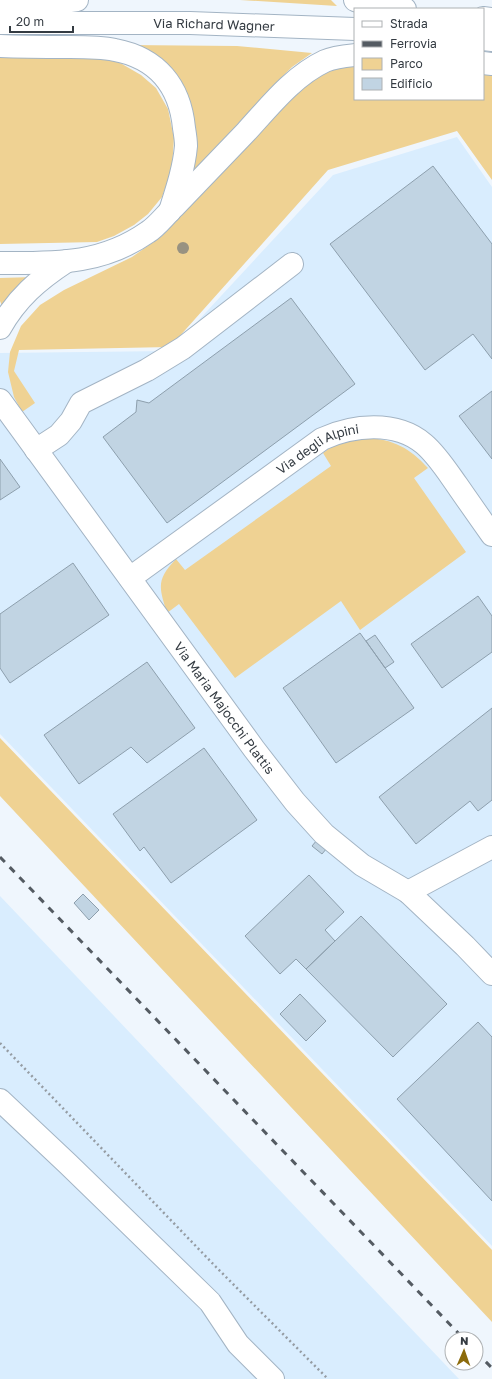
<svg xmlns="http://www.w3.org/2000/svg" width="492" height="1379" viewBox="0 0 492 1379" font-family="'Golos Text',sans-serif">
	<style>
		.built { fill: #d9edfe }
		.green { fill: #efd293 }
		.building { fill: #c1d4e3; stroke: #8d9fad }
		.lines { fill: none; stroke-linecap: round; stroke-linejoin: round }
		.minor-casing { stroke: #a3b4c4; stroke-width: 24 }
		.major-casing { stroke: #a3b4c4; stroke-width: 24 }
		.path { stroke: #959ca3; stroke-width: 2.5; stroke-dasharray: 2 3; stroke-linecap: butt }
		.minor { stroke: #fff; stroke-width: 22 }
		.major { stroke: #fff; stroke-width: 22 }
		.rail { stroke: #545b62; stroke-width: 3; stroke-dasharray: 7 7; stroke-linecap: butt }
		.tree { fill: #989281 }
		.labels { text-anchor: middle; stroke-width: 3; stroke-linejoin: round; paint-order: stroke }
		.street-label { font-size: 13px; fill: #343b42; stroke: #fff }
	</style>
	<rect width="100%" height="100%" fill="#eff6fd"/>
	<path class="built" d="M457,137L492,187V1246L0,734V353L170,351L333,175Z
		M0,896L459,1379H0Z"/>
	<path class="green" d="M240,0H331L337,6Z
		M128,45L237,46L312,53L292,67L271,88L191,174L194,128Z
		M0,54L107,57L122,64L141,75L156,88L168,109L174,138L172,168L162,197L148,214L134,225L114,236L97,242L0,244Z
		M355,63V99H483V70L492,71V180L457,131L328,170L170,347L19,350L14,371L35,403L22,412L14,397L8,372L10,352L21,326L40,305L64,290L132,257L162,236L277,111L320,74Z
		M34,277L2,306L0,301V278Z
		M366,438C393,439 410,448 428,468L414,478L466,552L360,630L341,601L235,678L179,604L167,613C159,587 156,580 176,559L185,570L331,466L323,453C337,442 349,440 366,438Z
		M0,738L492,1250V1322L0,796Z"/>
	<path class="building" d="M433,166L492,244V359L473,334L425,370L330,244Z
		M291,298L355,384L167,523L103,437L136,412L137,400L149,403Z
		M492,391V459L459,416Z
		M0,459L20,487L0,500Z
		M73,563L109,615L10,683L0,668V614Z
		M478,596L492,616V652L442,688L411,644Z
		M360,633L414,708L336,763L283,688Z
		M375,635L394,662L385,668L366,641Z
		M147,662L195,728L147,763L131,747L79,784L44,735Z
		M492,708V800L478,811L470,801L416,844L379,797Z
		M204,748L257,820L171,883L144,847L140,851L113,814Z
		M317,840L327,848L322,854L312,846Z
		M309,875L344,912L325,930L335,941L306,969L296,959L280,974L245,936Z
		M83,894L99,910L89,920L74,903Z
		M361,916L447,1004L393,1057L306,969Z
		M300,994L326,1021L306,1041L280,1014Z
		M478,1022L492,1037V1201L397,1099Z"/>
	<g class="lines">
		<g class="minor-casing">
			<g id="minor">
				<path d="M0,263C55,263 101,265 148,232C156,227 163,218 170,211"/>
				<path d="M0,328C17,298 38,280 67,261"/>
				<path id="s1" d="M0,400L254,749L295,802L324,834L362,865L408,892L465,946L492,974"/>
				<path d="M36,450L59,435L71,421L81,403L147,370L183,348L292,264"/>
				<path id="s2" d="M130,578L322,439C352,425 396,420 424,444C437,455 447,471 457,485C468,501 480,518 492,535"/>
				<path d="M408,892L492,847"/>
				<path d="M0,1100L68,1164L210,1302L238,1344L273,1379"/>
			</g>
		</g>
		<g class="major-casing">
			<g id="major">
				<path d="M355,0L373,6L405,9"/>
				<path d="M0,3L63,2L77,0"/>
				<path d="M483,18L492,19"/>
				<path id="s3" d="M0,23H190L355,29"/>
				<path d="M483,39L492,40"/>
				<path d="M0,46C23,47 47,47 70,47C85,47 101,47 115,50C157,58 180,86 184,128C185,134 186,140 186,146C184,168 177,189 170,211"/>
				<path d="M483,63L492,64"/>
				<path d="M174,207C198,182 222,157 246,132C269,107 293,76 325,61C334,57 345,56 355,55"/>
			</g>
		</g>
		<path class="path" d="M0,1043L216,1267L328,1379"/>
		<use href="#minor" class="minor"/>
		<use href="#major" class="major"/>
		<path class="rail" d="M0,857L464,1339
			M476,1352L492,1368"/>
	</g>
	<circle class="tree" cx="183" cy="248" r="6"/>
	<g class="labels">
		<g class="street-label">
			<text dy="5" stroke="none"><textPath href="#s3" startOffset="214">Via Richard Wagner</textPath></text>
			<text dy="5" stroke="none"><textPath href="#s2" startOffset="229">Via degli Alpini</textPath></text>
			<text dy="5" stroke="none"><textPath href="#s1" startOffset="381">Via Maria Majocchi Plattis</textPath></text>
		</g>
	</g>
	<rect x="354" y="8" width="130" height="92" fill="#ffffff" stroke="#aeb1b3"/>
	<rect x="362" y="21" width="20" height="6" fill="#ffffff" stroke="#aeb1b3"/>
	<text x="390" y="28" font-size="12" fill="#343b42">Strada</text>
	<rect x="362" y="41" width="20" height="6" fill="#545b62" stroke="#aeb1b3"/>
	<text x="390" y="48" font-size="12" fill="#343b42">Ferrovia</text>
	<rect x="362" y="58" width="20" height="12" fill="#efd293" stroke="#aeb1b3"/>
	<text x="390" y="68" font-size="12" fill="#343b42">Parco</text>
	<rect x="362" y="78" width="20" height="12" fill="#c1d4e3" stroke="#aeb1b3"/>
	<text x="390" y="88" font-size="12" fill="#343b42">Edificio</text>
	<g transform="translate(464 1351) rotate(2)"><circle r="19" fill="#ffffff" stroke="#aeb1b3"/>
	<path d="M0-3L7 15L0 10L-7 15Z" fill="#8c6b0c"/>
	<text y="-6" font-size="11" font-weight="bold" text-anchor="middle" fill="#343b42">N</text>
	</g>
	<path d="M10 26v6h63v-6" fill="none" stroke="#343b42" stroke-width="2"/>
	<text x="16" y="26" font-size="12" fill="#343b42" stroke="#ffffff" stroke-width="3" paint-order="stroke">20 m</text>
</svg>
